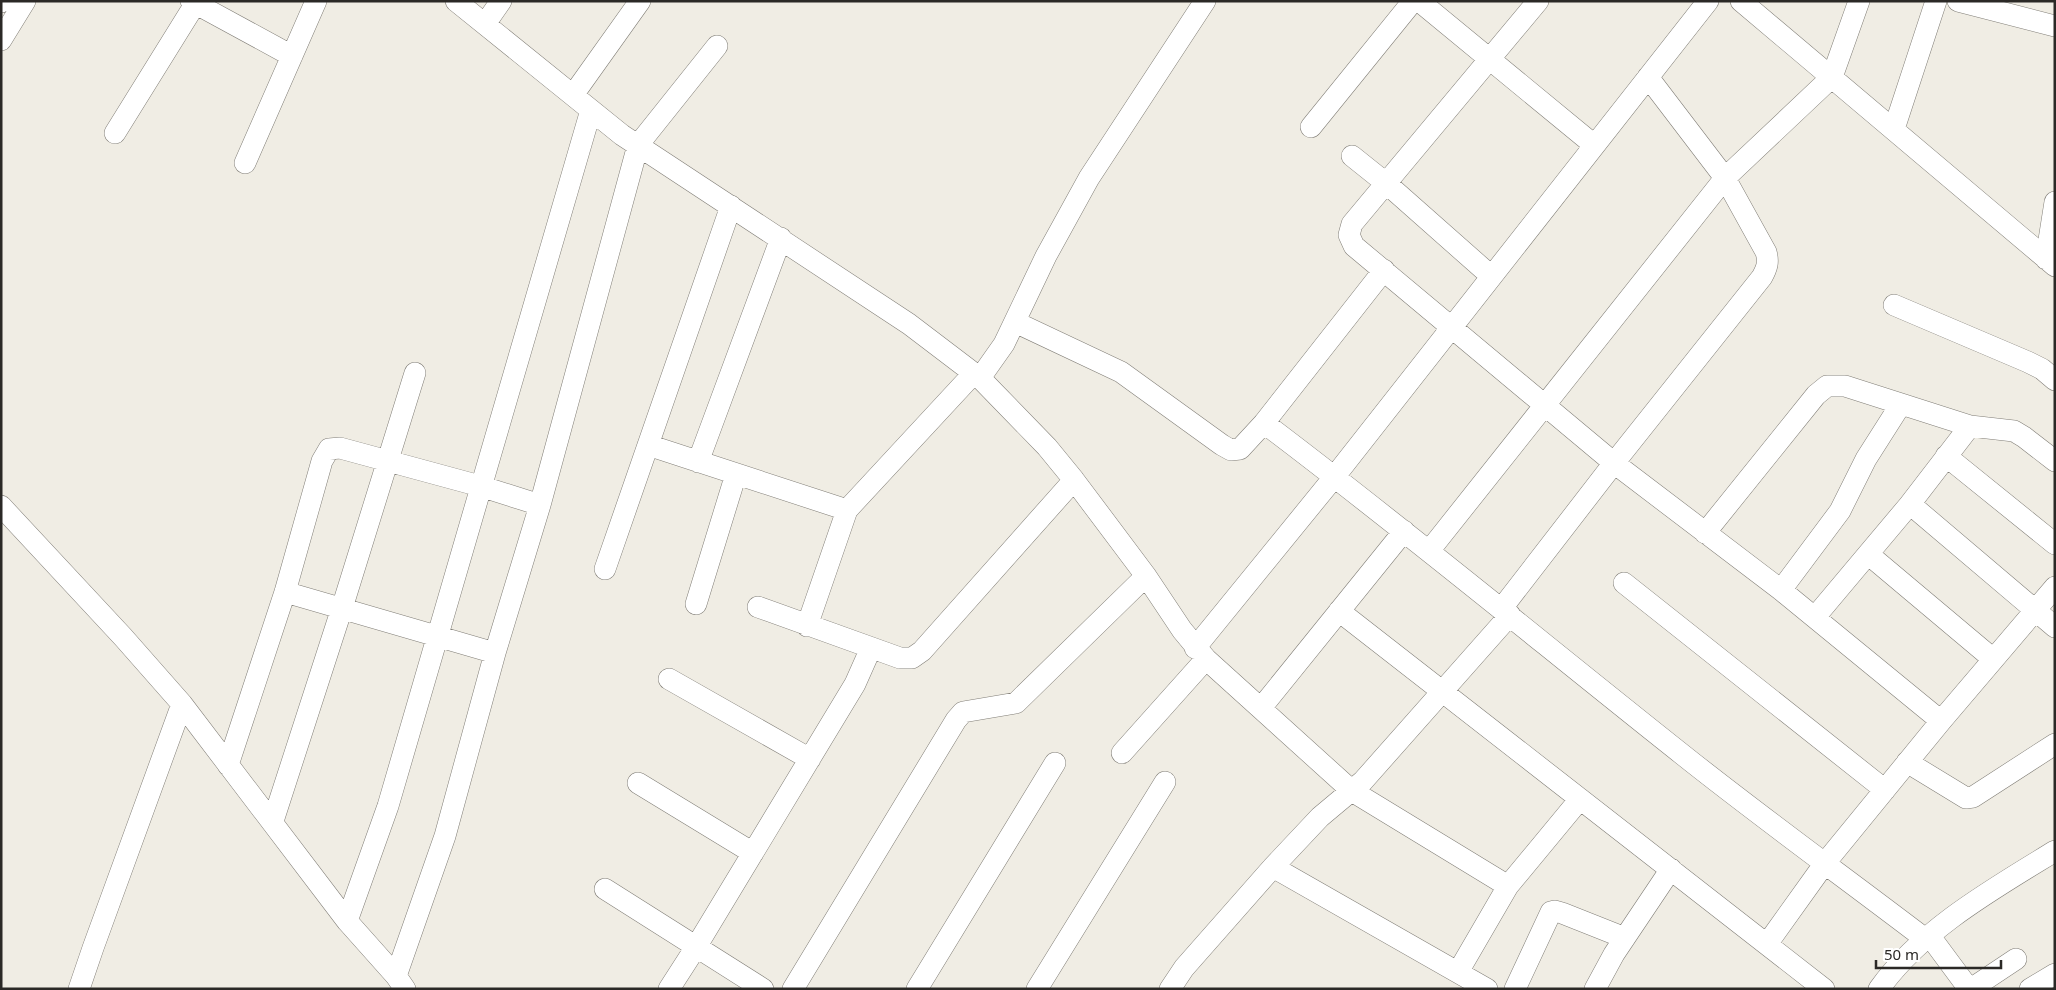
<svg xmlns="http://www.w3.org/2000/svg" width="2056" height="990" viewBox="0 0 2056 990" font-family="'Noto Sans',sans-serif">
	<style>
		.lines { fill: none; stroke-linecap: round; stroke-linejoin: round }
		.minor-casing { stroke: #817e77; stroke-width: 22 }
		.minor { stroke: #fff; stroke-width: 21 }
	</style>
	<rect width="100%" height="100%" fill="#f0ede4"/>
	<g class="lines">
		<g class="minor-casing">
			<path id="minor" d="M191,1L292,56
				M456,1L622,135L909,324L980,378L1047,447L1074,480L1146,576L1182,630L1206,659L1352,791L1508,886
				M1419,1L1594,145
				M1538,1L1352,224L1349,235L1354,246L1614,463L1781,590L1941,721
				M1741,1L2055,266
				M1958,1L2055,26
				M1,2L2,1
				M485,24L501,1
				M1,40L25,1
				M573,95L640,1
				M1311,127L1413,1
				M1894,129L1936,1
				M115,133L197,1
				M1352,156L1387,184L1491,276
				M245,163L316,1
				M2046,259L2055,202
				M1894,305L2028,362L2042,369L2055,380
				M1015,322L1121,372L1222,445L1231,450L1240,449L1264,423L1384,270
				M980,378L1004,344L1046,256L1089,178L1205,1
				M1264,423C1406,530 1543,644 1683,755C1762,818 1844,877 1924,938
				M648,445L847,510
				M1946,456L2055,544
				M698,462L781,238
				M1910,504L2055,627
				M1,506L123,637L182,704L347,921L396,976L405,989
				M1705,533L1816,395L1827,386H1845L1970,426L2014,431L2024,437L2055,461
				M1429,551L1725,178L1832,77L1859,1
				M1868,554L1993,659
				M605,569L731,206
				M1624,583L1885,790
				M1781,590L1840,511L1866,459L1901,404
				M285,592L495,653
				M696,604L736,474
				M758,607L900,658H912L922,651L1074,480
				M1502,608L1614,463L1762,277C1767,268 1769,262 1766,252L1725,178L1648,77
				M1339,611L1824,989
				M1815,617L1910,504L1970,426
				M807,626L847,510L974,373
				M1195,648L1335,476L1708,1
				M669,679L810,759
				M1261,708L1404,531
				M1122,753L1206,659
				M1907,762L1966,798L1973,797L2055,744
				M228,765L285,592L322,461L329,449L340,448L480,486L540,505
				M638,783L753,853
				M273,821L342,608L415,373
				M1273,867L1487,989
				M605,889L763,989
				M347,921L388,806L591,110
				M1929,935L1969,989
				M1767,944L1825,863L1941,721L2055,587
				M1458,972L1508,886L1580,799
				M396,976L445,836L495,653L540,505L638,145L717,46
				M79,989L93,948L182,704
				M669,989L696,947L855,684L871,648
				M793,989L956,720L963,712L1016,703L1146,576
				M917,989L1055,763
				M1037,989L1165,782
				M1170,989L1184,968L1273,867L1320,817L1363,781L1510,615
				M1515,989L1551,912L1555,911L1562,913L1625,938
				M1595,989L1614,954L1671,869
				M1879,989C1922,929 1993,889 2055,851
				M1971,989L2016,959
				M2030,989L2055,974"/>
		</g>
		<use href="#minor" class="minor"/>
	</g>
	<rect width="2056" height="990" fill="none" stroke="#2b2926" stroke-width="5"/>
	<path d="M1876 960v8h125v-8" fill="none" stroke="#2b2926" stroke-width="2.5"/>
	<text x="1884" y="960" font-size="15" fill="#2b2926" stroke="#ffffff" stroke-width="4" paint-order="stroke">50 m</text>
</svg>
